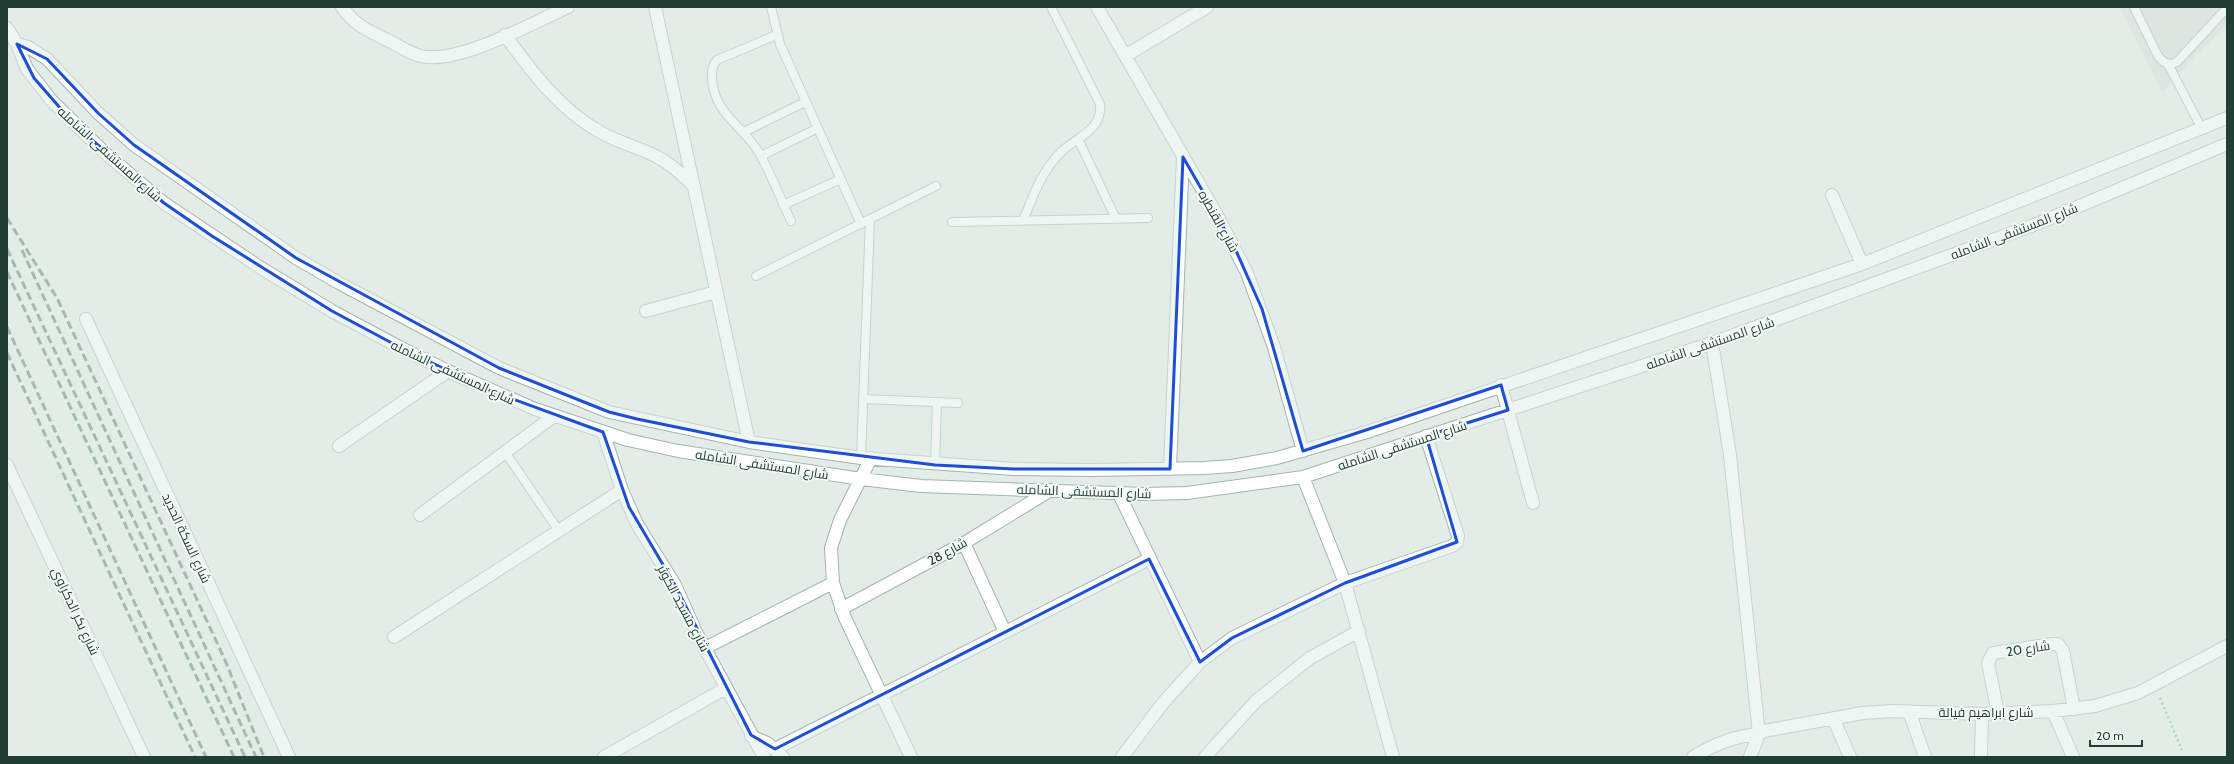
<svg xmlns="http://www.w3.org/2000/svg" width="2234" height="764" viewBox="0 0 2234 764" font-family="Cabin,Cairo,sans-serif">
	<style>
		.built { fill: #d0ddd6 }
		.lines { fill: none; stroke-linecap: round; stroke-linejoin: round }
		.service-casing { stroke: #a4b5ae; stroke-width: 10 }
		.minor-casing { stroke: #a4b5ae; stroke-width: 14 }
		.path { stroke: #80b39f; stroke-width: 2.5; stroke-dasharray: 2 3; stroke-linecap: butt }
		.service { stroke: #fff; stroke-width: 8 }
		.minor { stroke: #fff; stroke-width: 12 }
		.rail { stroke: #5b7b70; stroke-width: 3; stroke-dasharray: 8 4; stroke-linecap: butt }
		.marked { fill: none; stroke: #1d4ed8; stroke-width: 3; stroke-linejoin: round }
		.labels { text-anchor: middle; stroke-width: 4; stroke-linejoin: round; paint-order: stroke }
		.street-label { font-size: 13px; fill: #213f35; stroke: #f2f9f5 }
	</style>
	<rect width="100%" height="100%" fill="#e2ede7"/>
	<path class="built" d="M2120,7H2227V23L2162,92Z"/>
	<g class="lines">
		<g class="service-casing">
			<path id="service" d="M771,7L780,44L861,224
				M2134,7L2158,56C2163,63 2169,66 2177,62L2227,8
				M776,35L717,60C712,66 712,70 712,77C713,115 745,126 761,156C772,177 781,199 791,221
				M2168,64L2202,129
				M744,132L805,102
				M1078,139L1116,219
				M761,156L818,128
				M783,205L841,179
				M1023,221C1033,196 1042,170 1062,151C1078,137 1103,129 1100,104L1051,7
				M952,222L1148,218
				M756,276L936,186
				M863,399L958,403
				M505,452L559,531
				M861,458L870,219
				M935,465L937,402"/>
		</g>
		<g class="minor-casing">
			<path id="minor" d="M342,7C354,25 369,31 387,40C398,45 409,53 420,56C458,65 532,23 568,7
				M655,7L749,442
				M1097,7L1217,215L1247,273L1274,347L1303,451
				M7,28L17,44L27,69L51,100L104,152L164,203L261,268L332,311L405,350L448,371L535,409L628,440L678,451L861,479L921,486L1144,494L1187,493L1303,477L1712,343L2039,223L2227,144
				M505,35C532,72 559,109 600,132C619,143 642,148 661,159C674,166 683,176 694,186
				M17,44L28,47L47,59L98,113L134,145L296,258L339,283L499,368L609,412L749,442L861,458L1014,469L1092,470L1204,468L1232,466L1277,458L1367,432L1862,264L2227,118
				M1125,56L1207,7
				M1832,195L1862,264
				M646,311L716,292
				M86,319L289,757
				M1501,385L1533,503
				M603,432L622,490L637,524L675,585L696,632L764,757
				M339,446L448,371
				M871,458L840,520L831,548L833,583L845,618L911,757
				M7,465L144,757
				M1170,469L1183,157
				M1303,477L1345,583L1393,757
				M1119,494L1200,662
				M420,515L554,416
				M964,543L1005,632
				M841,609L964,543L1051,490
				M394,637L622,490
				M705,648L833,583
				M1909,711L1925,757
				M2053,711L2073,757
				M1998,713L1988,663L1993,653L2053,644H2058L2063,651L2074,709
				M1834,720L1850,757
				M751,736L767,743L783,757
				M775,749L1149,559
				M604,757L726,688
				M1122,757L1163,703L1200,662L1232,638L1345,583L1452,546L1457,542L1458,536L1426,436
				M1205,757L1256,701L1310,658L1359,631
				M1693,757C1714,744 1734,736 1759,734L1730,455L1712,343
				M1750,757L1759,734L1764,731L1863,713L1893,711L1982,714L2053,711L2095,706L2138,693L2227,646
				M1981,757L1982,714"/>
		</g>
		<path class="path" d="M2160,698L2182,750"/>
		<use href="#service" class="service"/>
		<use href="#minor" class="minor"/>
		<path class="rail" d="M7,218L57,298L225,660L264,757
			M7,249L245,757
			M22,250L256,757
			M7,272L234,757
			M7,327L206,757
			M7,353L195,757"/>
	</g>
	<path d="M0 0H2234V764H0ZM17,44L47,59L98,113L134,145L296,258L499,368L609,412L637,419L749,442L935,465L1014,469H1170L1183,157L1233,244L1262,309L1303,451L1501,385L1508,410L1426,436L1457,542L1345,583L1232,638L1200,662L1149,559L775,749L751,735L675,585L629,507L603,432L491,391L405,350L332,311L212,236L164,203L75,125L34,78Z" fill="#e2ede7" fill-opacity=".55" fill-rule="evenodd"/>
	<path class="marked" d="M17,44L47,59L98,113L134,145L296,258L499,368L609,412L637,419L749,442L935,465L1014,469H1170L1183,157L1233,244L1262,309L1303,451L1501,385L1508,410L1426,436L1457,542L1345,583L1232,638L1200,662L1149,559L775,749L751,735L675,585L629,507L603,432L491,391L405,350L332,311L212,236L164,203L75,125L34,78Z"/>
	<g class="labels">
		<g class="street-label">
			<text transform="translate(110 154) rotate(42)" y="5">شارع المستشفى الشامله</text>
			<text transform="translate(1219 221) rotate(61)" y="5">شارع القنطره</text>
			<text transform="translate(2014 231) rotate(-21)" y="5">شارع المستشفى الشامله</text>
			<text transform="translate(1710 343) rotate(-19)" y="5">شارع المستشفى الشامله</text>
			<text transform="translate(453 372) rotate(25)" y="5">شارع المستشفى الشامله</text>
			<text transform="translate(1402 445) rotate(-18)" y="5">شارع المستشفى الشامله</text>
			<text transform="translate(762 464) rotate(9)" y="5">شارع المستشفى الشامله</text>
			<text transform="translate(1084 491) rotate(2)" y="5">شارع المستشفى الشامله</text>
			<text transform="translate(187 538) rotate(65)" y="5">شارع السكة الحديد</text>
			<text transform="translate(947 551) rotate(-29)" y="5">شارع 28</text>
			<text transform="translate(684 608) rotate(62)" y="5">شارع مسجد الكوثر</text>
			<text transform="translate(76 611) rotate(65)" y="5">شارع بكر الدكراوي</text>
			<text transform="translate(2028 648) rotate(-9)" y="5">شارع 20</text>
			<text x="1986" y="717">شارع ابراهيم فيالة</text>
		</g>
	</g>
	<rect width="2234" height="764" fill="none" stroke="#213f35" stroke-width="16"/>
	<path d="M2090 740v6h52v-6" fill="none" stroke="#213f35" stroke-width="2"/>
	<text x="2096" y="740" font-size="12" fill="#213f35" stroke="#f2f9f5" stroke-width="3" paint-order="stroke">20 m</text>
</svg>
